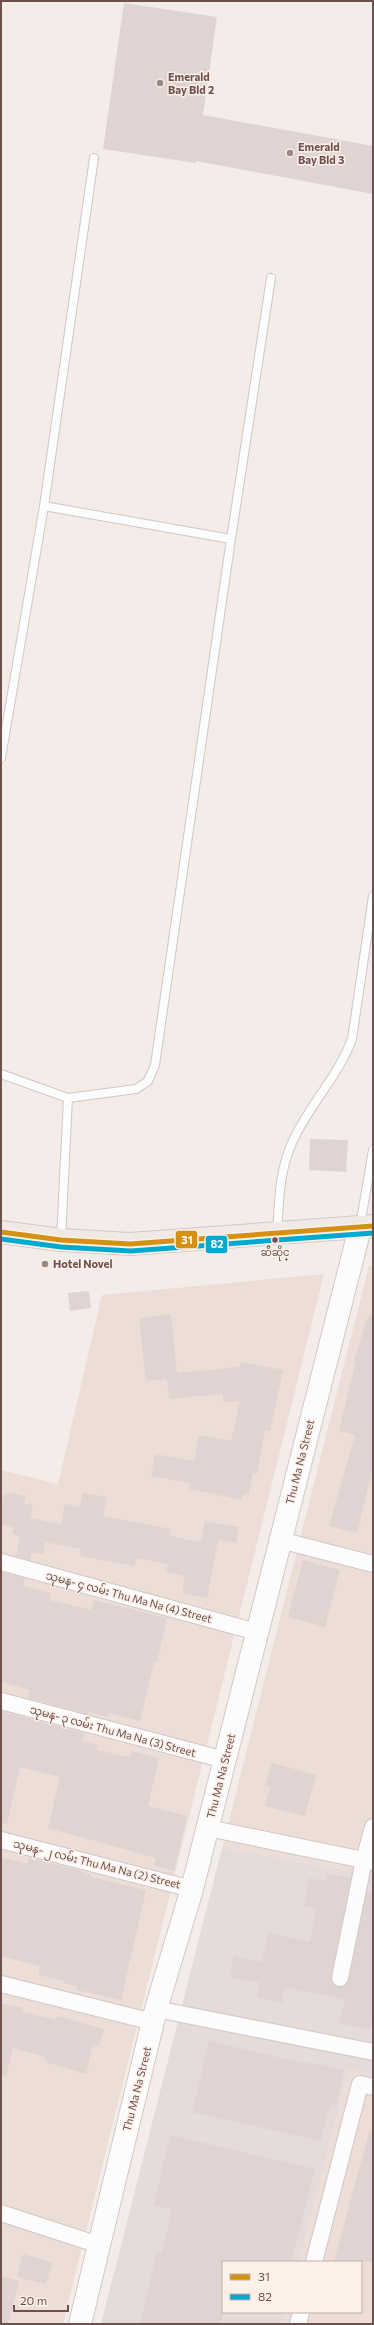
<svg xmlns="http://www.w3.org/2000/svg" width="374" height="2325" viewBox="0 0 374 2325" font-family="Commissioner,'Noto Sans Myanmar',sans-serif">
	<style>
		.residential { fill: #ecddd6 }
		.industrial { fill: #e5dcd9 }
		.building { fill: #dfd4d1 }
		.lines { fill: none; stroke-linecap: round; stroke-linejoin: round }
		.lane-casing { stroke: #d0c7c4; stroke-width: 10 }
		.street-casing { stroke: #d0c7c4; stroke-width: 18 }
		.secondary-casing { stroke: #d2c8c4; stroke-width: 24 }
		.primary-casing { stroke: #d3c8c6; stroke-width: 24 }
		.lane { stroke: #fdfcfc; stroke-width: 8 }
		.street { stroke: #fdfcfc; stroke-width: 16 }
		.secondary { stroke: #fdfcfc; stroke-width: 22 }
		.primary { stroke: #f0e9e5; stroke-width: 22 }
		.bus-1-casing { stroke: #fcf0e9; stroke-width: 8 }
		.bus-2-casing { stroke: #fcf0e9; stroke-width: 8 }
		.bus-1 { stroke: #d49113; stroke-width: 5 }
		.bus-2 { stroke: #00a9ce; stroke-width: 5 }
		.poi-dot { fill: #9c8783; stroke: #fcf0e9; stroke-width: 1.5 }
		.bus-dot { fill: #6d514d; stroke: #fcf0e9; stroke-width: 1.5 }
		.labels { text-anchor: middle; stroke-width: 3; stroke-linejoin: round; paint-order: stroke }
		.bus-label { font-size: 10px; fill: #6d514d; stroke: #fcf0e9 }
		.poi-label { font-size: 11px; font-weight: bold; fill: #6d514d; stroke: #fcf0e9; text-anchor: start }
		.street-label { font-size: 11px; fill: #6d514d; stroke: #fcf0e9 }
		.line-badge { stroke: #fcf0e9; stroke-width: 1.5 }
		.badge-label { font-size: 11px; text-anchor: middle; font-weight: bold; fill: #fff }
	</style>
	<rect width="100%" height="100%" fill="#f3ece8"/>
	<path class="residential" d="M369,1266H373V1875L222,1848Z
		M324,1274L63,2324H1V1470L58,1484L102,1295Z
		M349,2069L373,2075V2324H284L287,2312H361V2262H299Z"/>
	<path class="industrial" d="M222,1848L373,1875V2075L349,2069L299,2262H223V2312H287L284,2324H101Z"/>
	<path class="building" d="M124,3L217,17L203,115L373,146V194L196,161V163L103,149Z
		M310,1139L348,1140L346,1172L309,1170Z
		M89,1291L91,1308L70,1311L68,1293Z
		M171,1314L177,1373L240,1367V1362L283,1370L270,1431L265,1430L257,1474L253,1473L249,1495L243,1494L242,1500L189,1489L190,1483L151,1476L155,1454L194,1461L199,1435L231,1441L240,1401L223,1402V1394L169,1399L167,1379L146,1381L139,1318Z
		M368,1316H373V1467L357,1533L329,1526L355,1435L339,1431L356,1361H354Z
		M8,1492L26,1496L24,1504L33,1505L30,1518L61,1524L65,1504L80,1507L83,1493L107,1497L103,1516L171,1529L170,1536L201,1542L205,1521L239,1527L236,1543L218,1540L207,1598L182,1593L185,1576L166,1572L168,1564L136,1558L135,1566L80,1556L81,1549L45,1542L43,1554L32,1552L30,1560L16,1556L20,1536L12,1534L14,1527L1,1524L3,1494L8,1495Z
		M303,1560L340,1570L325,1627L288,1617Z
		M1,1572L25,1578L23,1586L51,1593L49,1600L91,1610L94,1600L167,1618L157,1662H154L140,1721L109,1713L108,1717L88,1712V1714L28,1698L30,1690L1,1682Z
		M1,1711L84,1733L82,1741L98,1745L96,1750L130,1757L131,1751L159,1758L148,1806L187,1816L174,1871L154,1866L156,1858L48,1828L60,1777L20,1767L7,1824L1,1823Z
		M272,1763L316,1775L305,1816L265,1806L270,1787L265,1786Z
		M1,1857L27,1864L29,1858L78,1870L91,1875V1877L146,1890L121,2000L77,1990V1986L63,1983L64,1981L38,1975L40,1966L1,1956Z
		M328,1874L351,1878L331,1976V1981L338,1987H343L349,1980L367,1892L373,1893V2016L370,2030L339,2023L345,1999L285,1987L282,2003L257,1998L260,1983L230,1977L234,1956L262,1962L268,1933L310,1942L316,1908L304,1906L309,1878L326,1881Z
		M1,2003L23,2008L22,2012L56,2020L57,2016L104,2029L99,2046L93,2044L86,2074L45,2062L46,2057L13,2048L6,2076L1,2075Z
		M209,2041L308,2064V2062L344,2070L336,2105L330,2104L321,2141L192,2112Z
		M369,2132H373V2262H334Z
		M170,2135L315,2169L291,2262H223V2314L221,2324H140L157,2252L162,2253L172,2210L154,2205Z
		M23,2254L52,2262L46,2284L17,2277Z
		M1,2276L19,2281L8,2324H1Z"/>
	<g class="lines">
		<g class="lane-casing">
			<path id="lane" d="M44,506L231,539
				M1,758L44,506L94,158
				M1,1074L68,1098L61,1239
				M68,1098L136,1089L148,1081L155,1065L231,539L271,278
				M360,1226L373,1150
				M277,1233C279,1203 279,1171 292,1143C308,1106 338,1077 352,1039L373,896"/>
		</g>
		<g class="street-casing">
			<path id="street" d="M280,1540L373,1564
				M1,1562L257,1632
				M1,1701L225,1760
				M208,1828L373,1862
				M1,1840L192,1889
				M340,1978L364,1860L373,1827
				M1,1984L153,2022
				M156,2009L373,2052
				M1,2213L99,2245
				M314,2262L360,2084L373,2087
				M298,2324L301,2312"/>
		</g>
		<g class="secondary-casing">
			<path id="secondary" d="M80,2324L156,2009L192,1889L360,1228"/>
		</g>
		<g class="primary-casing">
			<path id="primary" d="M1,1232L61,1240L130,1244L373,1226"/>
		</g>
		<use href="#lane" class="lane"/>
		<use href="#street" class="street"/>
		<use href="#secondary" class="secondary"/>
		<use href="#primary" class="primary"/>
		<g class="bus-1-casing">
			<path id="bus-1" d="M1,1232L61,1240L130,1244L373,1226"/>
		</g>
		<g class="bus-2-casing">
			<path id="bus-2" d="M1,1239L61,1247L131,1251L373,1233"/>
		</g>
		<use href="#bus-1" class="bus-1"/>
		<use href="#bus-2" class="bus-2"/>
	</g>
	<g class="poi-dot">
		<circle cx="160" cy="83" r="4"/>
		<circle cx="290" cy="153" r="4"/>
		<circle cx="45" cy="1264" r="4"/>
	</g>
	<circle class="bus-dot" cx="275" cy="1240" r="3.5"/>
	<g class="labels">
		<g class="bus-label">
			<text x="275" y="1256">ဆီဆိုင္</text>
		</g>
		<g class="poi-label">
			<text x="168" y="81">Emerald<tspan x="168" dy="13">Bay Bld 2</tspan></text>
			<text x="298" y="151">Emerald<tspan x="298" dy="13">Bay Bld 3</tspan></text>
			<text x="53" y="1268">Hotel Novel</text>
		</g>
		<g class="street-label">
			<text transform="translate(300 1462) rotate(-76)" y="4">Thu Ma Na Street</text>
			<text transform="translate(129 1597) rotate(15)" y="4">သုမန- ၄ လမ်း Thu Ma Na (4) Street</text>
			<text transform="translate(113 1731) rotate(15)" y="4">သုမန- ၃ လမ်း Thu Ma Na (3) Street</text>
			<text transform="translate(221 1776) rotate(-76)" y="4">Thu Ma Na Street</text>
			<text transform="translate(97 1864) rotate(14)" y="4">သုမန- ၂ လမ်း Thu Ma Na (2) Street</text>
			<text transform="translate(137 2089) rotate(-76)" y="4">Thu Ma Na Street</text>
		</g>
	</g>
	<g class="line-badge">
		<rect x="175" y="1230" width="23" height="19" rx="4" fill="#d49113"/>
		<rect x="205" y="1235" width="23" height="19" rx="4" fill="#00a9ce"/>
	</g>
	<g class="badge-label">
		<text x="187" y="1244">31</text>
		<text x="217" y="1248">82</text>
	</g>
	<rect width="374" height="2325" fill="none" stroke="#6d514d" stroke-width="4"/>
	<rect x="222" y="2261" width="140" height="52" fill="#fcf0e9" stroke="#c3b0ab"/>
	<rect x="230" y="2274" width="20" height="6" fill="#d49113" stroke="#c3b0ab"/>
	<text x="258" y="2281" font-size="12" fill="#6d514d">31</text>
	<rect x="230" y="2294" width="20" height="6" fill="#00a9ce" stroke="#c3b0ab"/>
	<text x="258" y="2301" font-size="12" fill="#6d514d">82</text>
	<path d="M14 2305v6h54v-6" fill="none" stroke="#6d514d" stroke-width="2"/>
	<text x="20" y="2305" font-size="12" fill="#6d514d" stroke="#fcf0e9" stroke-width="3" paint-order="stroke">20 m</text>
</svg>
